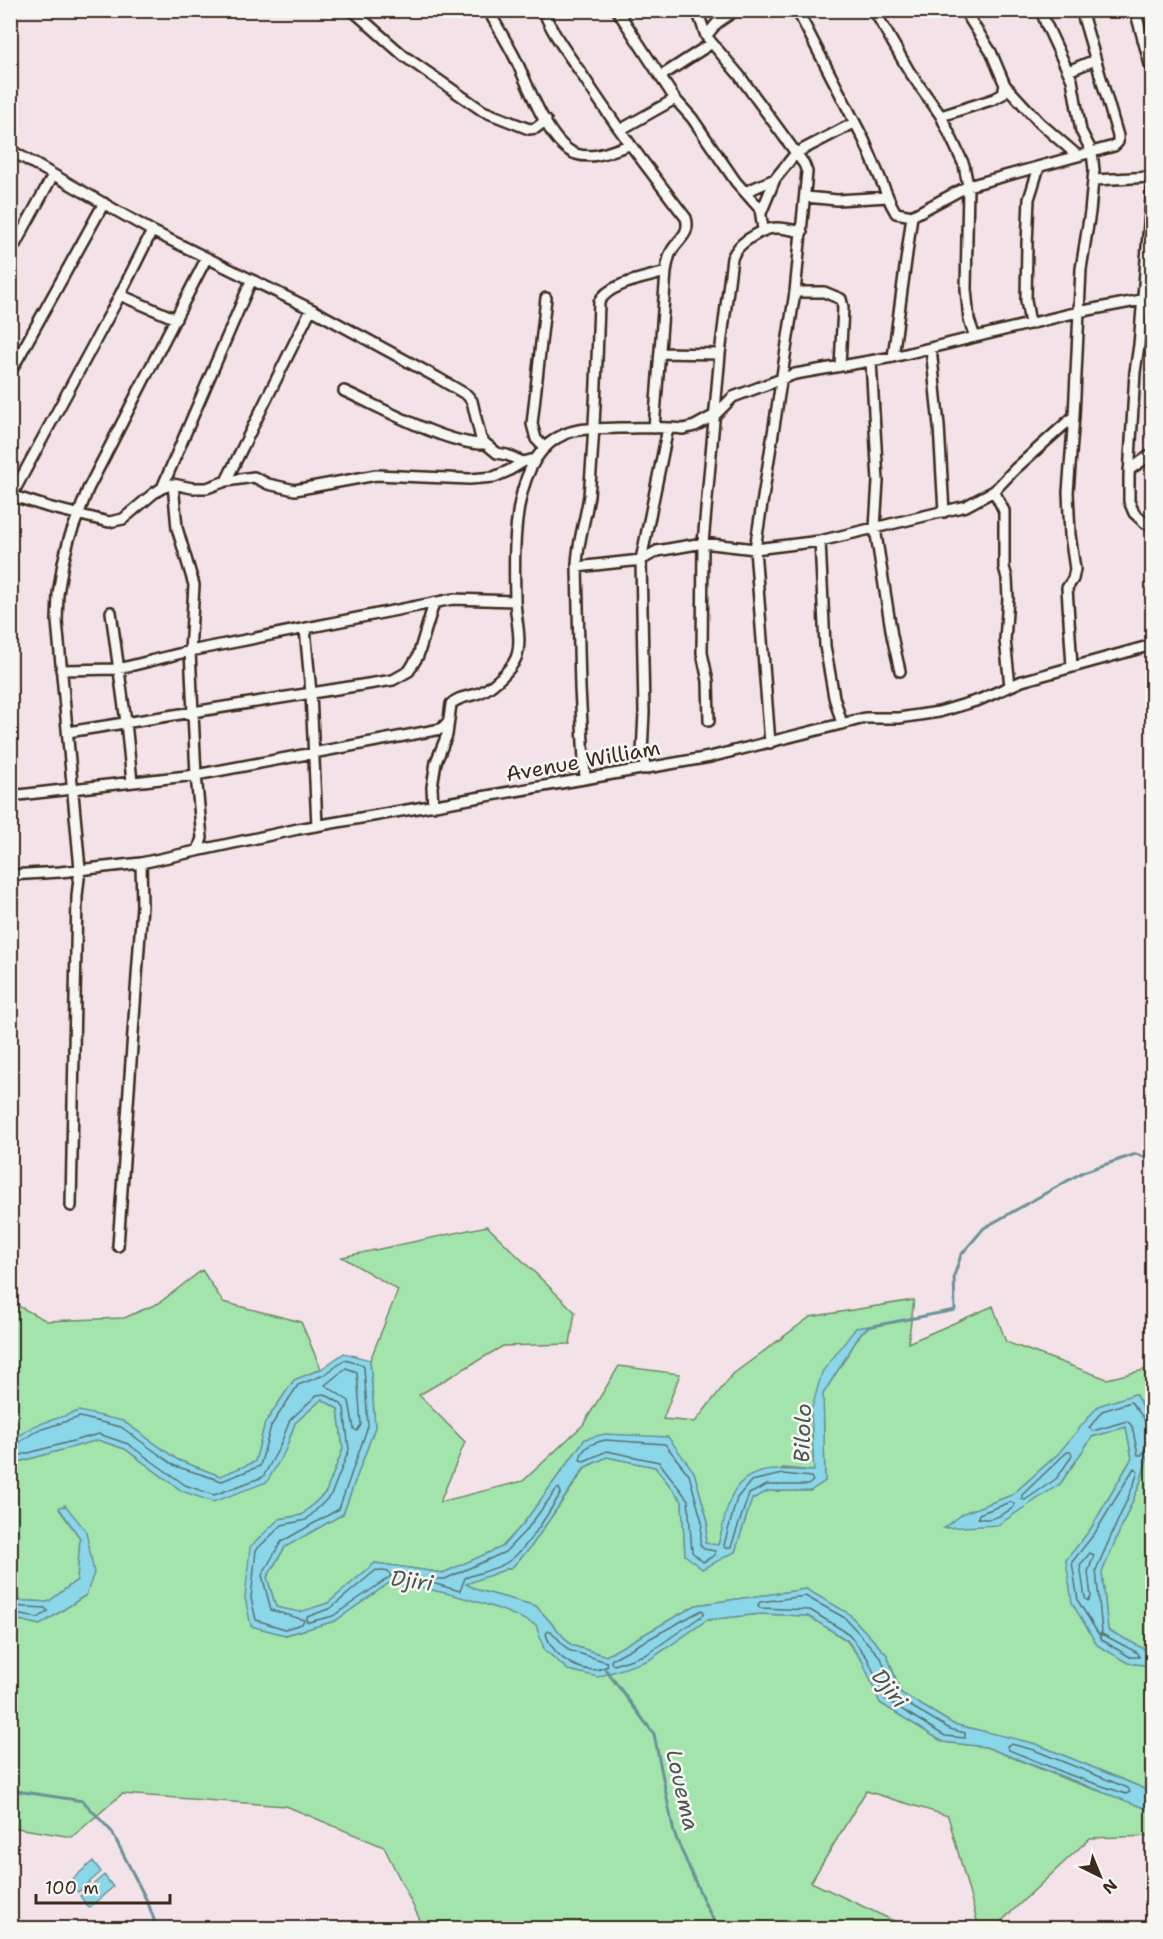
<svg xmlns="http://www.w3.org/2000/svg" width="1163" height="1939" viewBox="0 0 1163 1939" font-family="'Shantell Sans',sans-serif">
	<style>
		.green { fill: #a3e4ad; stroke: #6f8766; stroke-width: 1.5 }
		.water { fill: #8bd7ea; stroke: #6b9298; stroke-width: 1.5 }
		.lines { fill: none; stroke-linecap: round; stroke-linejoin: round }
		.shore { stroke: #5b6f70; stroke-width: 1.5 }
		.stream { stroke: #6b9298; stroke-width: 3 }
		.street-casing { stroke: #3b2a1e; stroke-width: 14 }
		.street { stroke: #f6f6f2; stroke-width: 9 }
		.labels { text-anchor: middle; stroke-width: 5; stroke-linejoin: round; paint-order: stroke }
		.street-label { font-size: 21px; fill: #3b2a1e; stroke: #f6f6f2 }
		.water-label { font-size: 22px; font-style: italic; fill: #4f5551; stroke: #f6f6f2 }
	</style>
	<rect width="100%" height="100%" fill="#f3e3e9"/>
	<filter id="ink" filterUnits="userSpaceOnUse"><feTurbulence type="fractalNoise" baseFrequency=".0167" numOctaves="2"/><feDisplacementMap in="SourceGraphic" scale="12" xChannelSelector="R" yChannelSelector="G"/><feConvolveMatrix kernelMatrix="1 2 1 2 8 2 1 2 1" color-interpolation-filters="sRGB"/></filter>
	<g filter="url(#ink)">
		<path class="green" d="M487,1226L575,1312L570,1344L503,1346L419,1395L465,1442L440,1502L523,1481L583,1425L619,1366L680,1374L663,1419L695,1422L733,1374L810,1317L914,1300L908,1343L993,1306L1006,1342L1107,1379L1152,1368V1421L1135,1394L1058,1454L1012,1495L964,1513L1060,1484L1092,1437L1126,1427L1132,1458L1090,1530L1066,1561L1128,1663L1152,1666V1794L1138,1786L1036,1744L953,1724L901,1693L887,1655L848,1613L806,1589L696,1605L606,1656L571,1645L536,1606L478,1590L465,1584L512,1567L530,1548L586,1467L607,1457L655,1467L682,1501L685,1555L735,1552L752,1499L768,1491H810L825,1481L823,1394L861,1333L869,1327L856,1328L811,1411L814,1471L783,1468L732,1495L718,1545L705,1543L708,1522L694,1472L585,1439L523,1524L502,1547L443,1573L375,1563L328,1603L300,1613L276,1607L267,1577L285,1547L343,1514L375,1427L370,1360L398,1290L342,1257Z
			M202,1270L223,1302L301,1322L321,1369L294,1380L265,1423L255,1462L220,1476L178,1460L123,1421L34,1426L11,1441L10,1289L20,1307L47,1321L124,1318L159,1303Z
			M322,1399L338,1409L343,1449L326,1492L302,1515L279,1519L251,1626L286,1635L335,1621L389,1583C437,1588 493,1603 537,1625L544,1649L568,1670L649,1660L707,1620L760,1614L809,1616L846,1640L863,1662L880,1703L943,1742L986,1747L1068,1780L1150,1809L1152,1811V1836L1090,1838L994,1928H979L948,1816L866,1791L811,1882L909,1928H424L384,1847L286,1806L122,1794L72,1837L11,1827V1618L40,1625L86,1595V1531L59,1509L80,1538L77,1580L48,1602L11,1600V1464L98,1440L125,1449L182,1491L285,1451L295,1423Z
			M1152,1442V1649H1144L1108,1630L1102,1572L1139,1486Z"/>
		<path class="water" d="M870,1326L861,1333L823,1394L825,1481L810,1491H768L752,1499L735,1552L702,1569L685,1555L682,1501L655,1467L607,1457L585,1467L530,1548L512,1567L466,1584L478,1590L536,1606L571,1645L606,1656L696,1605L806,1589L848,1613L887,1655L901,1693L953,1724L1036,1744L1138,1786L1152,1794V1811L986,1747L943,1742L880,1703L863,1662L847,1640L808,1616L760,1614L707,1620L649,1660L598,1677L568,1670L544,1649L536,1625C494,1604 436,1588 389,1583L335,1621L285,1635L251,1626L245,1598L250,1547L279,1519L302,1515L326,1492L343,1449L338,1409L322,1399L295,1423L285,1451L267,1482L213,1502L182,1491L125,1449L98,1440L11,1464V1441L34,1426L79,1411L123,1421L178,1460L220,1476L255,1462L265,1423L294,1380L321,1369L344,1353L370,1360L375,1427L343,1514L285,1547L267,1577L276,1607L300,1612L328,1603L375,1563L443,1573L502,1547L523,1524L585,1439L605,1434L668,1437L694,1472L708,1522L705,1543L718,1545C723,1529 725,1510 732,1495C747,1463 785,1470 814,1471L811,1411L822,1372L856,1328Z
			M1135,1394L1152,1421V1442L1139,1486L1102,1572L1108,1630L1144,1649H1152V1666L1128,1663L1097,1645L1072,1603L1066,1560L1090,1530L1132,1458L1126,1427L1092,1437L1060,1484L998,1525L944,1528L964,1513L1012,1495L1058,1454L1098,1406Z
			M65,1505L86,1531L94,1573L86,1595L40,1625L11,1618V1600L48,1602L77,1580L80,1538L59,1508Z
			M93,1861L101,1872L78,1892L67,1884Z
			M104,1875L113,1887L89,1908L80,1896Z"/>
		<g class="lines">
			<path class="shore" d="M346,1368L357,1372L361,1425L357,1431L354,1429L349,1401L325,1385Z
				M1152,1423L1146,1421L1131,1402L1102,1411L1089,1428L1093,1431L1127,1421L1132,1426L1138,1455H1142L1146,1446L1152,1445
				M605,1440L665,1444L689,1475L702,1522L700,1545L704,1549L715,1551V1555L703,1562L692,1552L688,1500L659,1462L607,1451L584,1461L580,1460C582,1446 593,1443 605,1440Z
				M10,1446L16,1445L36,1431L80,1417L121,1427L175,1466L222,1481L260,1466L271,1426L298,1385L324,1375L345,1360L362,1365L364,1367L368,1426L339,1509L281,1542L262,1575L271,1610L304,1620L302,1624L285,1629L256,1620L251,1598L256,1550L282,1525L306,1520L331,1495L349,1450L344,1408L340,1403L324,1394L317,1395L290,1420L279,1448L263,1477L214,1495L185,1485L128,1444L99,1434L10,1458
				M1067,1452H1071L1072,1456L1056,1479L1025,1500L1022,1499V1495Z
				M1134,1468L1138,1471L1134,1484L1096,1570L1102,1632L1099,1635L1078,1601L1072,1562L1095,1533Z
				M783,1474L811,1477L813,1481L808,1485H767L749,1494L731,1547L725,1548L724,1545L737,1498L751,1481Z
				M559,1488L561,1493C548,1513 529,1547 509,1561C499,1569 477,1573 465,1578L460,1591L432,1583L434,1579H445L505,1552L528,1528L556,1490Z
				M1011,1502L1014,1504V1507C1002,1515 992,1522 978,1518L979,1514Z
				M1090,1553L1094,1555L1088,1572L1091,1597L1088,1601L1085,1598L1080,1565Z
				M376,1570L389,1572L391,1576L333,1616L309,1622L306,1621L307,1617L331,1608Z
				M805,1596L845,1618L881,1658L897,1698L950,1729L965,1733V1738L945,1736L885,1699L868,1659L849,1634L810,1610L760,1608L758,1605L760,1602Z
				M10,1606L45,1608L48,1611L38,1618L10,1613
				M702,1610L704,1612L703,1615L647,1654L614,1665L611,1663L612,1659Z
				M548,1631H551L568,1650L607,1662L608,1666C584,1678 553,1658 546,1634Z
				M1102,1634L1138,1653L1139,1657H1130L1102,1640L1100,1637Z
				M1011,1744L1034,1750L1128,1788L1130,1792L1126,1794L1070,1775L1009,1750L1007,1746Z"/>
			<path class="stream" d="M868,1327L955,1310L954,1276L961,1255L984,1228L1083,1172L1136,1154L1152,1160
				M606,1670L654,1734L674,1833L705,1904L718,1928
				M10,1790L83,1801L112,1832L148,1903L157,1928"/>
			<g class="street-casing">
				<path id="street" d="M352,10L404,56L483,111L529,129L536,128L546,120
					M488,10C497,26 507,42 515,58C528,84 548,144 576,154C595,160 612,150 630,145
					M543,10C552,33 567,53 581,73C613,123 649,170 686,218C691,234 678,239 671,252C668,258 667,265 666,272C646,278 609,283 599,302C597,367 595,431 589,495C586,519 577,543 577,567L580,688L585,779
					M617,10L675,99L692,118L736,182L760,209L763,229
					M697,10L706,36L739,75L804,164L807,172L795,292L755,549L770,743
					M797,10L864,140L891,204L896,213L912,216L968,186L1114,146L1118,142V136L1081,10
					M874,10L909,71L941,116L964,165L968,186L966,289L969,320L975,337
					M964,10L991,52L1005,85L1040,123L1078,156
					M1041,10L1046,24L1072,80L1081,131L1092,152L1094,170L1090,212L1081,269L1074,416L1068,492L1070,535L1075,569L1073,579L1067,588L1072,667
					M1135,10L1152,72
					M706,36L717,23L736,10
					M1068,71L1095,60
					M661,76L712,43
					M941,116L994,99L1003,94L1005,85
					M620,130L675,99
					M10,150L152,231L311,309L438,378L467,395L472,401L481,439L486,444L497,453L507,455L523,462L535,459
					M1094,180L1152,177
					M1152,187L1139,345L1135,372L1129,476V501L1134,513L1145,523L1152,525
					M745,192L775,179L796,153L854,123
					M806,197L837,200L888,197
					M761,213L775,179
					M10,254L53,175
					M795,292H824L841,299L843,307L840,366
					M120,295L176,319
					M1030,324L1026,300L1027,244L1029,199L1039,167
					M931,348L939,426L944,512
					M660,353L720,354
					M893,357L912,216
					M871,361L878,481L875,528L892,636L900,671
					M10,373L104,203
					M344,391C380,407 449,446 486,444
					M654,428L666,272
					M545,448L536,439L532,424L546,298
					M1129,470L1152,454
					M226,481L311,309
					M173,484L177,528L194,585L190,651L196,775L202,838L198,850
					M162,488L251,281
					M994,491L1004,511V567L1007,578L1008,598L1005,640L1010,686
					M10,495L48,507L109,522L123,519L154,493L162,488L173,484L192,488H207L226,481L254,477L268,484L295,490L376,475L470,479L494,477L508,471L523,462
					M12,495L120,295L152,231
					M820,541L825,646L834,697L842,724
					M577,567L641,560L657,551L703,543L755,549L820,541L966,506L994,491L1015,469L1074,416
					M111,612L126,722L132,782
					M305,629L311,693L317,826
					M61,670L118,669L190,651L453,599L514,601
					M709,721L708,681L702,653L703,543L720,354L732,258C736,249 740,245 747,240C769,225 777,226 802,232
					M68,732L393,680L409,671L418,656L434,603
					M646,769L642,753L644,712L641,560L668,428
					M10,796L196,775L441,729L449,721
					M433,806L432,787L436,762L447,735L451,704C458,697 467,697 476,694C489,691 511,670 516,658C523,640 515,617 515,599C514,550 510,456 565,434C581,427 601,429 619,428C640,428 662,426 683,429L695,426L715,415L733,397L795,374L893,357L1078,312L1152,298
					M10,875L60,872L141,863L298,829L710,757L865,718H899L939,712L979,700L1022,681L1152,645
					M71,1206L77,896L80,869L57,621L58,594L63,563L69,539L88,489L206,259
					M118,1246L142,905L141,863"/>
			</g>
			<use href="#street" class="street"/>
		</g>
	</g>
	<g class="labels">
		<g class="street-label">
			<text transform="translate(583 761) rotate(-10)" y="7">Avenue William</text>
		</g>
		<g class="water-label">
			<text transform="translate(802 1433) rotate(-88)" y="8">Bilolo</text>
			<text transform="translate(412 1580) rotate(8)" y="8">Djiri</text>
			<text transform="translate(890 1688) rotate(52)" y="8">Djiri</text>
			<text transform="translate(683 1790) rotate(77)" y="8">Louema</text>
		</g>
	</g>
	<rect width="1163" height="1939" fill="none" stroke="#f6f6f2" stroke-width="36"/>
	<rect x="18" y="18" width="1127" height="1903" fill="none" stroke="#3b2a1e" stroke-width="2" filter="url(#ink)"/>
	<g transform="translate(1100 1876) rotate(137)" stroke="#f6f6f2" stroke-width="4.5" paint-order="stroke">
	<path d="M0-4.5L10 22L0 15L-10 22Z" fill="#3b2a1e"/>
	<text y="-9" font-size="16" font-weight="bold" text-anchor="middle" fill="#3b2a1e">N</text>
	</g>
	<path d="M36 1894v9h134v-9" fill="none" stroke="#3b2a1e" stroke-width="3"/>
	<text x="45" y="1894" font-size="18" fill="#3b2a1e" stroke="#f6f6f2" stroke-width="4.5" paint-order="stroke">100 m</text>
</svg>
